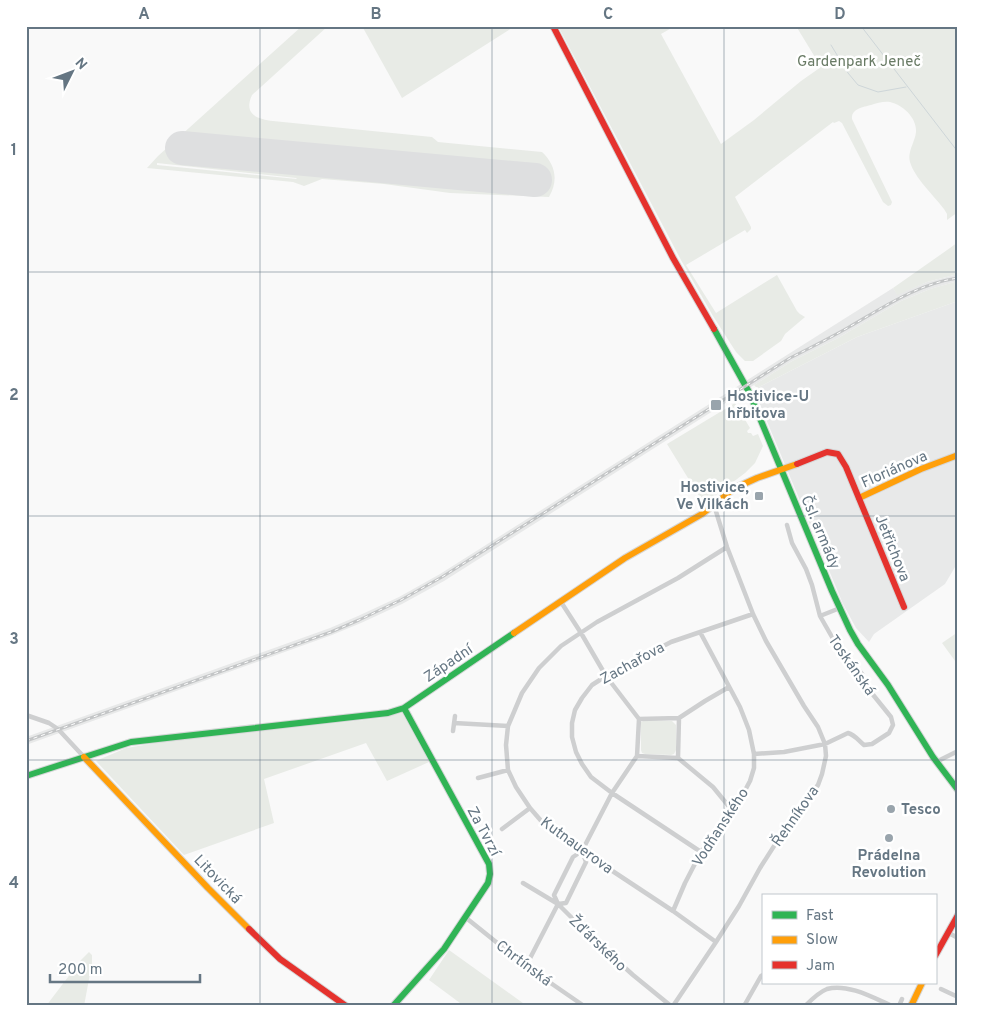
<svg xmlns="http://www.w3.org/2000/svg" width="984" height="1032" viewBox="0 0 984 1032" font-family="Overpass,sans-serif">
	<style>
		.built { fill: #e8e9e9 }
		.green { fill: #e8ebe6; fill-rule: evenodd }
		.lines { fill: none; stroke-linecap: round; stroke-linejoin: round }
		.stream { stroke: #ced6d9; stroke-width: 1 }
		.runway { stroke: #dedfe0; stroke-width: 34 }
		.fast-casing { stroke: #d5d6d7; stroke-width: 8 }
		.slow-casing { stroke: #d5d6d7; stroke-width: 8 }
		.jam-casing { stroke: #d5d6d7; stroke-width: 8 }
		.street { stroke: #cecfd0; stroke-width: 4.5 }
		.fast { stroke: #30b455; stroke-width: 6 }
		.slow { stroke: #ff9f0a; stroke-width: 6 }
		.jam { stroke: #e5322d; stroke-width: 6 }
		.rail-casing { stroke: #c3c5c6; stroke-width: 3 }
		.rail { stroke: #fff; stroke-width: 1; stroke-dasharray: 4; stroke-linecap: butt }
		.grid { fill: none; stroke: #657683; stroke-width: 1; stroke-opacity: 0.55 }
		.poi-dot { fill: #99a4ac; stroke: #fff; stroke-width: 2 }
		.labels { text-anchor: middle; stroke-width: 5; stroke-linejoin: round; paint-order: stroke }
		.park-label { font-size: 15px; fill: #687a64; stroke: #fff }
		.poi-label { font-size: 15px; font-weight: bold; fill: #657683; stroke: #fff; text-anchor: start }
		.street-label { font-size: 15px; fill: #657683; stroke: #fff }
		.neatline { fill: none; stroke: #657683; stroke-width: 2 }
		.grid-label { font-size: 16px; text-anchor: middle; font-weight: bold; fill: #657683 }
	</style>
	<rect width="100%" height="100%" fill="#f9f9f9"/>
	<path class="built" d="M958,274V281L930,289L901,301L838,338L792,361L444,581L402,604L361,623L332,635L26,745V737L330,628L358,616L399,597L440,574L893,288L897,294L927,282Z
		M958,301V566L955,567L945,584L874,634L869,642L856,628L843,604L756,395L757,388L857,337Z"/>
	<path class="green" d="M302,26H328L252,95C243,115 258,119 273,121L432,137L438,142L542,152C555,164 559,180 549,197L450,193L384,184L322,179L304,186L293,182L147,168L158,156ZM157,163L296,178L297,179L157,165Z
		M362,26H542L543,29L512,28L402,98Z
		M558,26H675L661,34L721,144L754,120L801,81L821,67L796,26H958V212L947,220V214L944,209C934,196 914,177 910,162C907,152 915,142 916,132C917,118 903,105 890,102C884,101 877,103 871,105C863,107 851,109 852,119L892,202L891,205L888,206L883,202L842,123L839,121L834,123L833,122L735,197L751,227V229L747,233L745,230L686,265L716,313L777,275L797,311L800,314L805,317L785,334L781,341L753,361H745L736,352L713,316L681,260Z
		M958,242V274L927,282L897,295L893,288L950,248Z
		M958,281V301L857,337L757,388L754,385L792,361L838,338L901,301L930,289Z
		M735,403L750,428L747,431L748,433H751L753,436L758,434L763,446L755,463L745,473L704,504L667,444Z
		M958,632V665L942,643Z
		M402,713L429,762L387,781L366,743L264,779L274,823L184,855L96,761L126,748L162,742L382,718Z
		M645,720L672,721L676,725V750L674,754L671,755L645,754L642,753L641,750V722Z
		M449,950L527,1006H464L429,980Z
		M89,952L92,955V963L84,1006H46L81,960Z"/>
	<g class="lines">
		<path class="stream" d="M861,26L958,152
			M831,45L848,73L858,85L878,92L906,87"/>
		<path class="runway" d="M182,148L535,180"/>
		<g class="fast-casing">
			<path id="fast" d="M714,329L749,392L832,591L850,630L858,644L888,685L933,757L958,790
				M26,776L131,742L388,713L404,708L514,633
				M393,1006L444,949L488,883L490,874L489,864L404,708"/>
		</g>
		<g class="slow-casing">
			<path id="slow" d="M859,498L921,469L958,455
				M514,633L625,558L702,514L735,488L757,478L797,464
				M84,757L208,888L249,929
				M911,1006L922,983"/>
		</g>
		<g class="jam-casing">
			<path id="jam" d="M553,26L673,258L714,329
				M797,464L827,452L838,454L846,467L904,607
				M249,929L280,959L346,1006
				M935,956L958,915"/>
		</g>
		<path class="street" d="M561,602L581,633L606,676L639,719
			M820,616L840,608
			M26,715L49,723L58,729L84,757
			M679,718L678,758L637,756L639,719Z
			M679,718L705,701L729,687
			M454,723L508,726
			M453,731L455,716
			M754,754L784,752L825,744L848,733C855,735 858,740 864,745L872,744L889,733L893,725L891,717L870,691L862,674L832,637L820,616L812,585L806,569L792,543L787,525
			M678,758L713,787L731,809
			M936,762L958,751
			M478,778L508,770
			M502,829L530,808
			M701,852L612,793L591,777L582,764L576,752L572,737V723L575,710L582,698L592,685L606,676L671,642L753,614
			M523,883L558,904L591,937L633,975L671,1006
			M558,904L566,903L586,862L582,851
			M673,911L685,883L701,852L731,809L742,796L750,781L754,768V754L749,730L740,707L700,632
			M465,917L526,966L584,1006
			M947,932L958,938
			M716,942L673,911L561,837L543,823L530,808L516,787L508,770L506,745L508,726L522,693L539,668L561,646L597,622L678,578L727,547
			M526,966L558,904L554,895L573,857L582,851L612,793L637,756
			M941,989L958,997
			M673,1006L716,942L739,906L760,868L790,821L818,785L822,774L826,756L825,744L818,727L804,706L766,641L753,614L727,547L714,505
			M744,1006L761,976L763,975
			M805,1006C811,1000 819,992 827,989C847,983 874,998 892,1006
			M899,1006L902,999"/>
		<use href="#fast" class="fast"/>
		<use href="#slow" class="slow"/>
		<use href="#jam" class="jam"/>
		<g class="rail-casing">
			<path id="rail" d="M26,741L331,632L359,620L401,600L442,577L790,358C810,348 830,338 849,327C884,307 917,284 958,278"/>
		</g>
		<use href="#rail" class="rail"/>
	</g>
	<path class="grid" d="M260,26V1006M492,26V1006M724,26V1006M26,272H958M26,516H958M26,760H958"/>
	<g class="poi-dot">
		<rect x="710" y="399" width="12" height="12" rx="2.5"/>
		<rect x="754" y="491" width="10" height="10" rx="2.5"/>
		<circle cx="891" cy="809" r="5"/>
		<circle cx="889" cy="838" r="5"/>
	</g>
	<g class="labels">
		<g class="park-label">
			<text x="859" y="66">Gardenpark Jeneč</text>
		</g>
		<g class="poi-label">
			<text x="727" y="401">Hostivice-U<tspan x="727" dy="17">hřbitova</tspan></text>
			<text x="749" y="492" text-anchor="end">Hostivice,<tspan x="749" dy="17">Ve Vilkách</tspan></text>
			<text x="901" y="814">Tesco</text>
			<text x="889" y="860" text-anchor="middle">Prádelna<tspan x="889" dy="17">Revolution</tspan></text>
		</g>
		<g class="street-label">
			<text transform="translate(894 469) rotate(-24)" y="5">Floriánova</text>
			<text transform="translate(821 532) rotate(67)" y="5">Čsl. armády</text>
			<text transform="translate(893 548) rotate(68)" y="5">Jetřichova</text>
			<text transform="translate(448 663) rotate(-34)" y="5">Západní</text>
			<text transform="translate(632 663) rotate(-29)" y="5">Zachařova</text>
			<text transform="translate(852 665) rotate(55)" y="5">Toskánská</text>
			<text transform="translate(795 816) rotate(-55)" y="5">Řehníkova</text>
			<text transform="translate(720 827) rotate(-57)" y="5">Vodňanského</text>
			<text transform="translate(484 831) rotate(62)" y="5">Za Tvrzí</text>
			<text transform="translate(577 845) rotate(36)" y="5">Kutnauerova</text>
			<text transform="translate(218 879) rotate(46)" y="5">Litovická</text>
			<text transform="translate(598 943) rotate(44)" y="5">Žďárského</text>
			<text transform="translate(524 963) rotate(37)" y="5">Chrtínská</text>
		</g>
	</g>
	<rect width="984" height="1032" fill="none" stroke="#ffffff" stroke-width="55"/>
	<rect x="762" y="894" width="175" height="90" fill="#ffffff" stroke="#c1c8cd"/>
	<rect x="772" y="911" width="25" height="8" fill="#30b455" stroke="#c1c8cd"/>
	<text x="806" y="920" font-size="15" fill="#657683">Fast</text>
	<rect x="772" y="936" width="25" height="8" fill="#ff9f0a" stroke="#c1c8cd"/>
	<text x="806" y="944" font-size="15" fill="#657683">Slow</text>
	<rect x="772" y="961" width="25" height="8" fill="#e5322d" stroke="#c1c8cd"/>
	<text x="806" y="970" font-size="15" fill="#657683">Jam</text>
	<g transform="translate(72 72) rotate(48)" stroke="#ffffff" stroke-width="4" paint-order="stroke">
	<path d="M0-4L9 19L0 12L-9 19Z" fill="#657683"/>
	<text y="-8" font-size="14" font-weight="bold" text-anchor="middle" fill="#657683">N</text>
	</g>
	<path d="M50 974v8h150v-8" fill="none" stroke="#657683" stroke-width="2.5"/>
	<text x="58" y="974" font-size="15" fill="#657683" stroke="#ffffff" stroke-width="4" paint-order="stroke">200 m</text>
	<rect x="28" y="28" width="928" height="976" class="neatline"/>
	<g class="grid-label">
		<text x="144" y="19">A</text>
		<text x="376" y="19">B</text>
		<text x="608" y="19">C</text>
		<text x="840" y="19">D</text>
		<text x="14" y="155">1</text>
		<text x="14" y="400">2</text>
		<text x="14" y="644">3</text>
		<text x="14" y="888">4</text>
	</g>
</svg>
